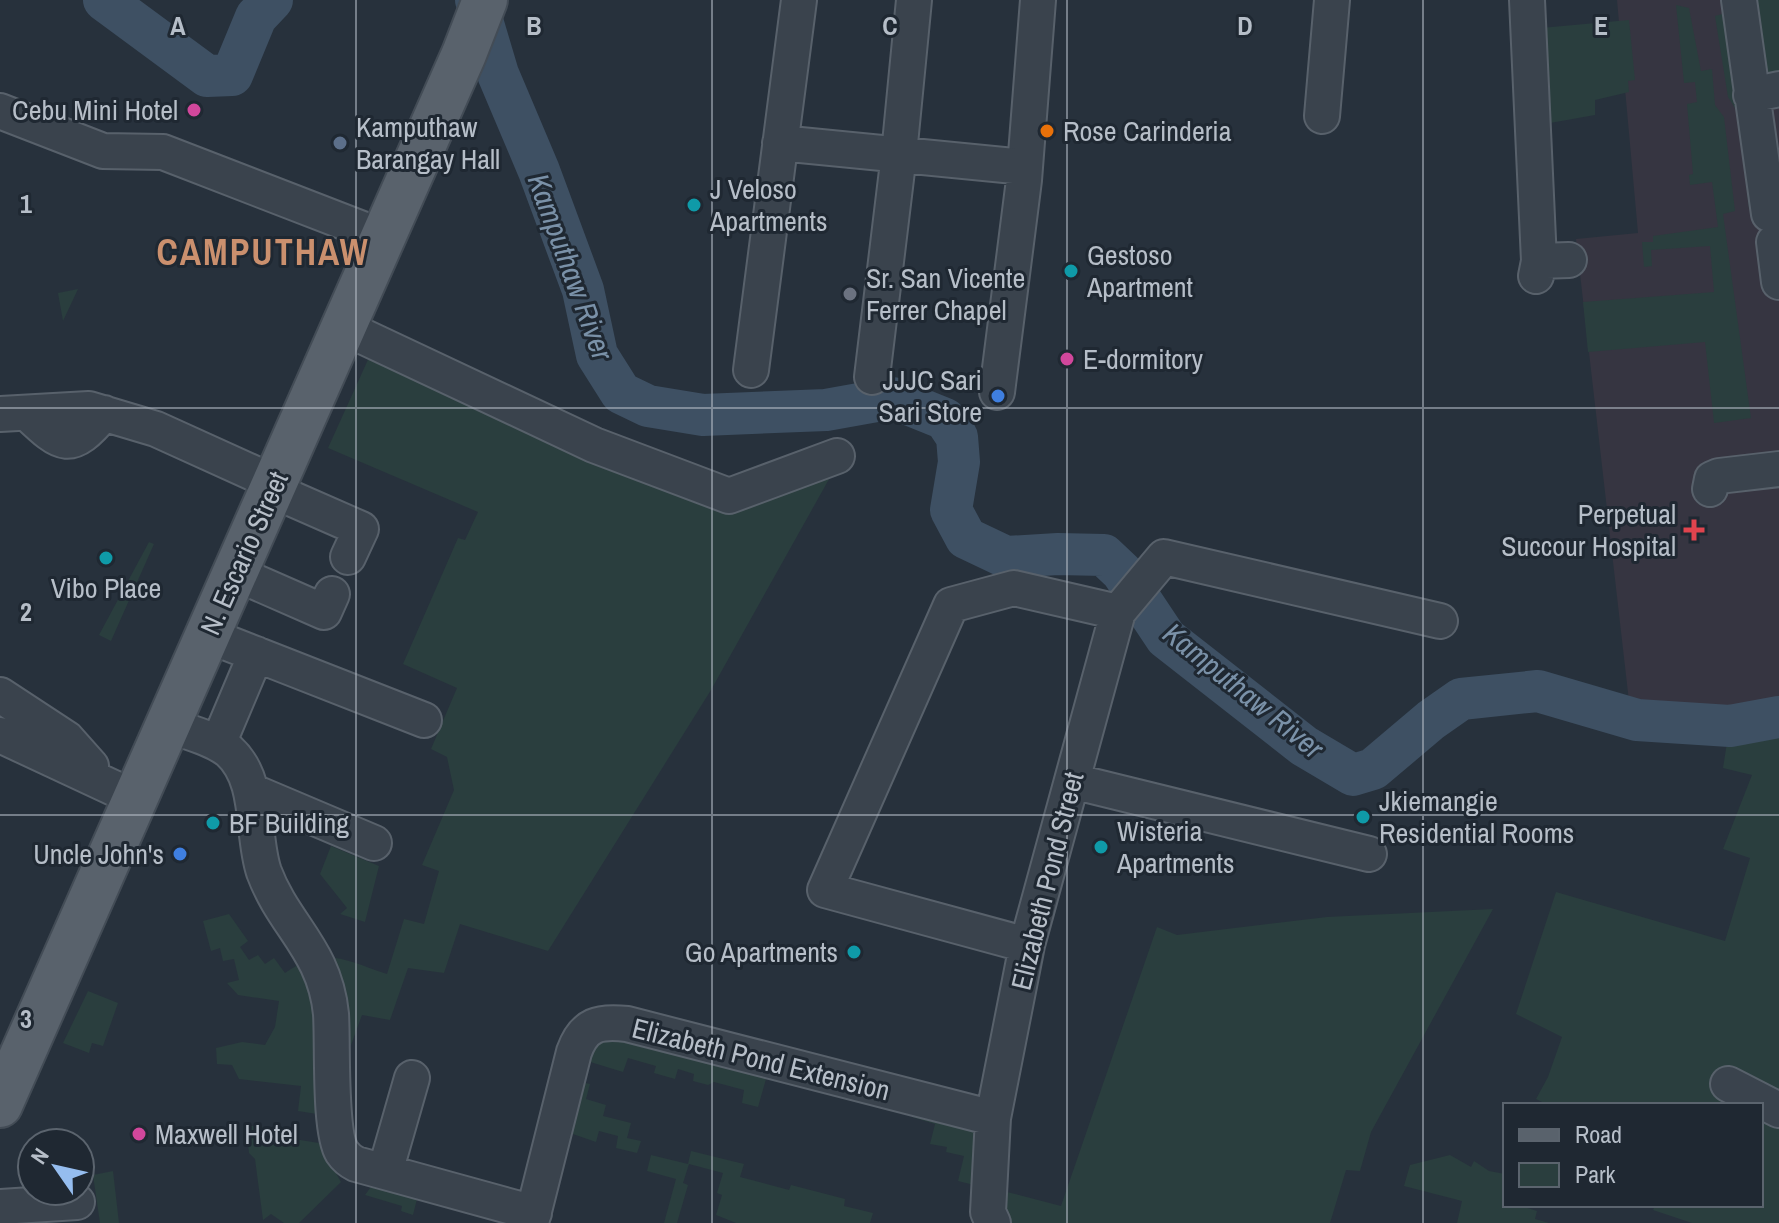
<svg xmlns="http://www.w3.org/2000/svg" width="1779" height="1223" viewBox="0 0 1779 1223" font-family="'Archivo Narrow',sans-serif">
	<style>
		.medical { fill: #363541 }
		.green { fill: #2a3e3e }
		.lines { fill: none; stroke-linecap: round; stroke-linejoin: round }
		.river { stroke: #3e5063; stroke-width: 42 }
		.minor-casing { stroke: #58616b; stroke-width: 38 }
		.major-casing { stroke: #434c56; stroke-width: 48 }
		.minor { stroke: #3a434d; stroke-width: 34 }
		.major { stroke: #59626c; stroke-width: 44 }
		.grid { fill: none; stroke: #b6bec8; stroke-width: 2; stroke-opacity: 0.55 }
		.hotel-dot { fill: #d1479c; stroke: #1f2832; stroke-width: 3 }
		.food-dot { fill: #e8710a; stroke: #1f2832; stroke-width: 3 }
		.service-dot { fill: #5c6f8a; stroke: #1f2832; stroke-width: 3 }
		.culture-dot { fill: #0f9aa8; stroke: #1f2832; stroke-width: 3 }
		.worship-dot { fill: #6b7280; stroke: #1f2832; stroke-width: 3 }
		.shop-dot { fill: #3f7fe0; stroke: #1f2832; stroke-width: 3 }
		.health-dot { fill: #e0444e; stroke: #1f2832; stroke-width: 3 }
		.labels { text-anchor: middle; stroke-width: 6; stroke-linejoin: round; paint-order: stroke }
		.poi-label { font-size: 28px; fill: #b6bec8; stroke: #1f2832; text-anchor: start }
		.street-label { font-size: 28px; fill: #b6bec8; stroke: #1f2832 }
		.water-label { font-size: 30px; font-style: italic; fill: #7a91a8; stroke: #1f2832 }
		.district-label { font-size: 36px; font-weight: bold; letter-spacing: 2px; fill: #cb906e; stroke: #1f2832 }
		.grid-label { font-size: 26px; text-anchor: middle; font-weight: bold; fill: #b6bec8; stroke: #1f2832; stroke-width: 6; stroke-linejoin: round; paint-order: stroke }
	</style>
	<rect width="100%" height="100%" fill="#27313c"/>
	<path class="medical" d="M1617,0H1779V707L1731,717L1630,710L1576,239L1638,233Z"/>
	<path class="green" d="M1748,0H1779V79L1760,82Z
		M1676,5L1689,8L1701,71L1712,69L1715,105L1724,117L1735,211L1723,214L1751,418L1714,423L1705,342L1588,352L1583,302L1714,292L1710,246L1651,250L1652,266L1644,267L1642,242H1653V236L1718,227L1712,182L1690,185L1689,175L1693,174L1687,104L1697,102L1695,82L1684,83Z
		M1733,11L1764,207L1749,209L1738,113L1728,97L1715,16Z
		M1629,20L1635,80L1628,81L1629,92L1595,100V115L1550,123L1549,154L1517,30Z
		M78,289L63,321L58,293Z
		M376,342L737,499L833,472L711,690L548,951L460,924L444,973L408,968L390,1020L362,1015L351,1045L320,1077L323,1115L298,1111L301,1086L239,1079L232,1065L217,1064L216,1048L242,1042L265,1045L275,1027L279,1001L238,995L227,983L239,980L234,959L223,961L220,948L211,951L203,921L229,914L248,941L240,947L249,960L258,955L265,964L274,958L285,973C325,945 344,960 387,974L404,919L424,924L439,871L422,865L454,790L447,757L431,749L457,688L403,664L458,538L465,540L478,512L328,448Z
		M149,542L154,544L111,641L99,635Z
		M1779,707V1223H1692L1653,1210L1655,1205H1761V1105H1548L1536,1099L1548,1077L1562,1037L1516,1014L1556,892L1725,941L1750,858L1723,849L1752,775L1723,768L1731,717Z
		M331,846L379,866L365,922L340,914L347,908L320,874Z
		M1493,909L1371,1132L1360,1171L1346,1170L1330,1223H1007V1192L1061,1206L1157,927L1177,935L1327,917Z
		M88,991L118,1003L103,1046L92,1043L89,1053L63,1043Z
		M613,1031L768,1072L758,1107L742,1103L744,1090L714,1082L708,1085L693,1081L694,1074L678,1069L675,1079L654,1073L656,1066L628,1058L623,1072L587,1061L592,1042Z
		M581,1082L590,1084L586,1099L606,1105L603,1116L631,1123L627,1138L641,1141L637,1153L616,1148L618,1136L599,1131L596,1142L567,1132Z
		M917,1110L981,1128L982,1187L958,1181L964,1156L946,1152L947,1147L930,1144L935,1124L912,1117Z
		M246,1125L295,1132L294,1139L319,1143L341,1182L299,1223H284L271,1214L263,1220L255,1159L249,1153Z
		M691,1151L744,1164L740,1177L789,1190L791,1185L845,1199L844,1206L873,1213L870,1223H736L716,1215L722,1195L717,1193L723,1173L689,1164L683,1183L688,1185L677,1223H664L676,1179L647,1171L651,1155L688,1164Z
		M1450,1155L1471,1167L1474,1161L1489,1171L1505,1174V1205H1519L1537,1211L1535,1219L1549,1223H1457L1462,1201L1404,1186L1410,1165Z
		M113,1171L119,1223H100L93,1175Z
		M376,1180L419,1191L413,1215L401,1211L402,1206L365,1195Z"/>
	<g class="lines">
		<path class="river" d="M104,0L207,76L232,75L256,17L272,0
			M476,0L498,74L539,171L583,290L597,355L621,393L648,406L703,415L826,410L893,398L945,419L957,437L959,462L951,510L966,538L1006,557L1058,554L1104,555L1122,572L1166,638L1304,746L1353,775L1373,769L1431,720L1461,699L1538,691L1637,720L1730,726L1779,717"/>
		<g class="minor-casing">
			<path id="minor" d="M1527,0L1539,261L1536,276
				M1739,0L1769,214
				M1751,95L1779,89
				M0,111L103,151L163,152L383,237
				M1322,116L1332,0
				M780,143L1025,167
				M1774,242L1779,282
				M1539,261L1569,260
				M343,327L594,445L729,496L837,456
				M751,370L799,0
				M872,377L899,154L914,0
				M997,392L1024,180L1038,0
				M27,413C62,446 70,454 104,413
				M0,414L89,409L156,429L275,483
				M1710,489L1712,479L1719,476L1779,469
				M272,490L361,529L348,557
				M235,573L324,612L332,594
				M207,635L424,720
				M0,695L67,739L91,766
				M168,725C187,732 213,738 229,751C262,781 251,834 264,872C284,926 325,950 331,1014C333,1044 329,1131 342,1152C346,1158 350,1161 356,1164L534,1213
				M0,735L135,798
				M218,744L256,654
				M1072,781L1369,854
				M251,791L374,843
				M1027,945L825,890L951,605L1014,588L1118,612
				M1728,1084L1779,1110
				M385,1172L412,1078
				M0,1207L77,1202
				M531,1223L574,1052C584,1024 599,1021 627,1024L993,1118
				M993,1223L988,1212L993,1118L1027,945L1118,612L1164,557L1440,621"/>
		</g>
		<g class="major-casing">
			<path id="major" d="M0,1105L464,54L485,0"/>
		</g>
		<use href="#minor" class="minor"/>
		<use href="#major" class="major"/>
	</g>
	<path class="grid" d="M356,0V1223M712,0V1223M1067,0V1223M1423,0V1223M0,408H1779M0,815H1779"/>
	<g class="hotel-dot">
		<circle cx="194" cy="110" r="8"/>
		<circle cx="1067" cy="359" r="8"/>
		<circle cx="139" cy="1134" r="8"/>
	</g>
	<circle class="food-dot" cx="1047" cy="131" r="8"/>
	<circle class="service-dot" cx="340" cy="143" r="8"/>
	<g class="culture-dot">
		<circle cx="694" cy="205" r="8"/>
		<circle cx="1071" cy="271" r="8"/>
		<circle cx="106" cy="558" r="8"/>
		<circle cx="1363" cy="817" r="8"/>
		<circle cx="213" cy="823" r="8"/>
		<circle cx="1101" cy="847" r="8"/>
		<circle cx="854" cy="952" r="8"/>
	</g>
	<circle class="worship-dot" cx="850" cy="294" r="8"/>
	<g class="shop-dot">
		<circle cx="998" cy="396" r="8"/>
		<circle cx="180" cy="854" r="8"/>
	</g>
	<path class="health-dot" d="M1690 518h8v8h8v8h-8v8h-8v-8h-8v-8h8z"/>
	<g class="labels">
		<g class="poi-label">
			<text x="178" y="120" text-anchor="end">Cebu Mini Hotel</text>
			<text x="356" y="137">Kamputhaw<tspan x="356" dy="32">Barangay Hall</tspan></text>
			<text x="1063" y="141">Rose Carinderia</text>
			<text x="710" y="199">J Veloso<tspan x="710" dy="32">Apartments</tspan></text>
			<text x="1087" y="265">Gestoso<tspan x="1087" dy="32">Apartment</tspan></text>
			<text x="866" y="288">Sr. San Vicente<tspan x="866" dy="32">Ferrer Chapel</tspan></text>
			<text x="1083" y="369">E-dormitory</text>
			<text x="982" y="390" text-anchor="end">JJJC Sari<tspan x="982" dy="32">Sari Store</tspan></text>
			<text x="1676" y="524" text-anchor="end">Perpetual<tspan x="1676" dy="32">Succour Hospital</tspan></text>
			<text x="106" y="598" text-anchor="middle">Vibo Place</text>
			<text x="1379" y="811">Jkiemangie<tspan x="1379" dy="32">Residential Rooms</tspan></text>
			<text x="229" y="833">BF Building</text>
			<text x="1117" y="841">Wisteria<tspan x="1117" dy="32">Apartments</tspan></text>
			<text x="164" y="864" text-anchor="end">Uncle John's</text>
			<text x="838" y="962" text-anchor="end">Go Apartments</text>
			<text x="155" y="1144">Maxwell Hotel</text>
		</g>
		<g class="street-label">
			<text transform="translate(244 553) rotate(-66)" y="10">N. Escario Street</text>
			<text transform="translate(1047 881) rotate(-76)" y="10">Elizabeth Pond Street</text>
			<text transform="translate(761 1059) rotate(14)" y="10">Elizabeth Pond Extension</text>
		</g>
		<g class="water-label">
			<text transform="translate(570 267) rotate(70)" y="10">Kamputhaw River</text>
			<text transform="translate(1243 691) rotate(39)" y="10">Kamputhaw River</text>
		</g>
		<g class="district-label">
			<text x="263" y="265">CAMPUTHAW</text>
		</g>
	</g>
	<g class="grid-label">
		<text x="178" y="35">A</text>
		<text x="534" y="35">B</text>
		<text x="890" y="35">C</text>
		<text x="1245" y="35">D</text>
		<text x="1601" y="35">E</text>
		<text x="26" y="213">1</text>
		<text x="26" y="621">2</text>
		<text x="26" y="1028">3</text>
	</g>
	<rect x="1503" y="1103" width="260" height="104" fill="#1f2832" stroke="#5b646e" stroke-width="2"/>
	<rect x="1519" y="1129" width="40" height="12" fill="#59626c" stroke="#5b646e" stroke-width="2"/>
	<text x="1575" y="1143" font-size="24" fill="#b6bec8">Road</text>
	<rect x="1519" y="1163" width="40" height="24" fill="#2a3e3e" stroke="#5b646e" stroke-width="2"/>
	<text x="1575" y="1183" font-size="24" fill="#b6bec8">Park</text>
	<g transform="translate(56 1167) rotate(304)"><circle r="38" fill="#1f2832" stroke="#5b646e" stroke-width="2"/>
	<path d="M0-6L14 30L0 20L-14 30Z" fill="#95bdef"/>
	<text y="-12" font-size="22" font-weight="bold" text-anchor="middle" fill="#b6bec8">N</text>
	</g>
</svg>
